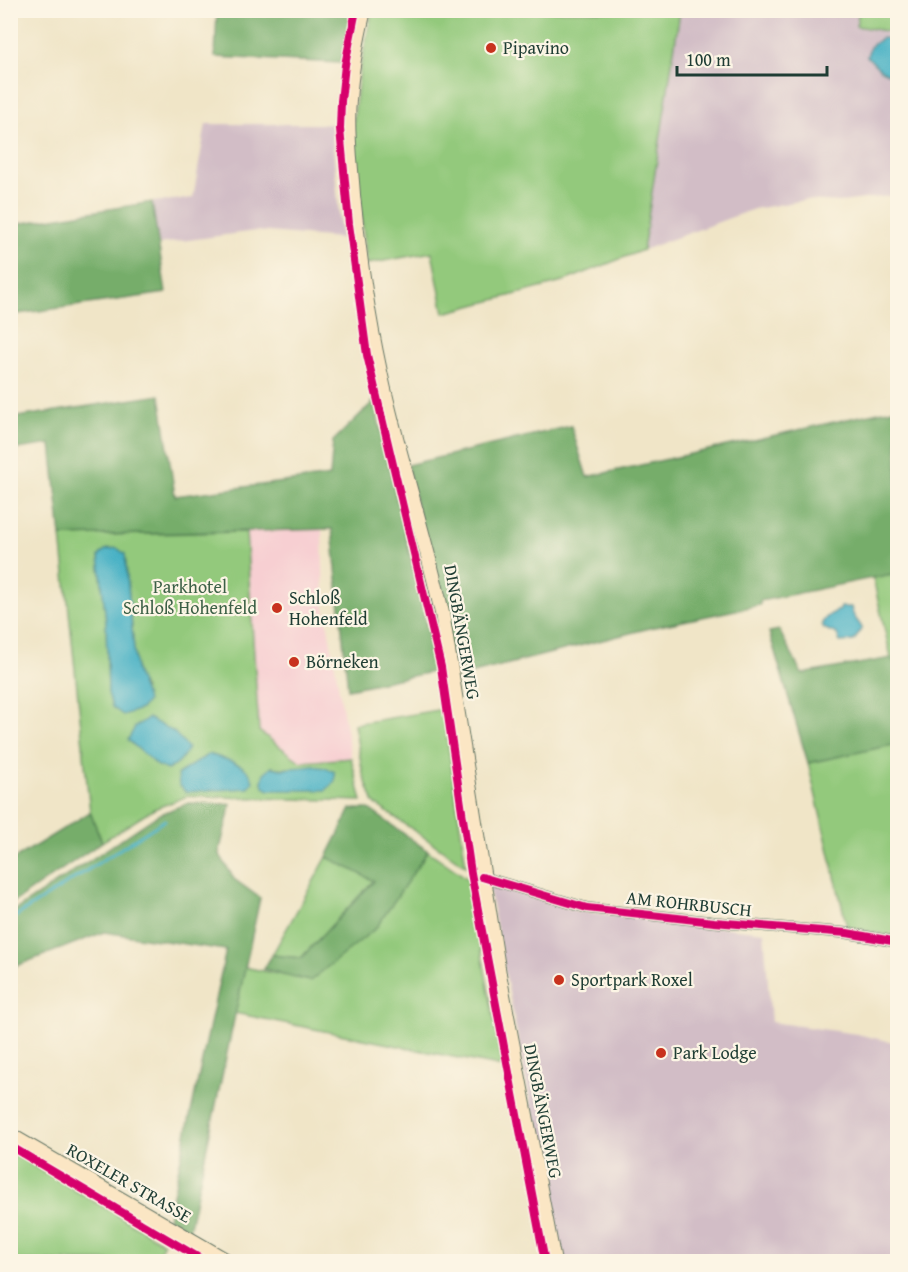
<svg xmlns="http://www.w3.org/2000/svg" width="908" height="1272" viewBox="0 0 908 1272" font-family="'Gentium Book Plus',serif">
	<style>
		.built { fill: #f7cfd2 }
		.industrial { fill: #d2bdc6 }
		.green { fill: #93c97b; stroke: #598358; stroke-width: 1.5; fill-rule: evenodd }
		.forest { fill: #76ad6b; stroke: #4a7550; stroke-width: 1.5 }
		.water { fill: #46b1c5; stroke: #32777c; stroke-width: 1.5 }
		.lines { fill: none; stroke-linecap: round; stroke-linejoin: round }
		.stream { stroke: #46b1c5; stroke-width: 3 }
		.street-casing { stroke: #687867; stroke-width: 12 }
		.secondary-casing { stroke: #687867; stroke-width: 16 }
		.street { stroke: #fff; stroke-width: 9 }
		.secondary { stroke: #fbe6c4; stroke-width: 14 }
		.cycleway-casing { stroke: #fcf5e5; stroke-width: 11 }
		.cycleway { stroke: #d6006c; stroke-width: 8 }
		.poi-dot { fill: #c8321e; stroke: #fcf5e5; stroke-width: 2 }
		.labels { text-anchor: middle; stroke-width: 4.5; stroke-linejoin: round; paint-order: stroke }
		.poi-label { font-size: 18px; fill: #1f3d34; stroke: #fcf5e5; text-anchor: start }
		.park-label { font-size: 18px; fill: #3c6046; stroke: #fcf5e5 }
		.street-label { font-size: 18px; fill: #1f3d34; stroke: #fcf5e5 }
	</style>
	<rect width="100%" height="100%" fill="#fcf5e5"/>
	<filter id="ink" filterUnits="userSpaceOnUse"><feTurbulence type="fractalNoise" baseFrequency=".0167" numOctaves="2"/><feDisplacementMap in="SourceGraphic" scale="12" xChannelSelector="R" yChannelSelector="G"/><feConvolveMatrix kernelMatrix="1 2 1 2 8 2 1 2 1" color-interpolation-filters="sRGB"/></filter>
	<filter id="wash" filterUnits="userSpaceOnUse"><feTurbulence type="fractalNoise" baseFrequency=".008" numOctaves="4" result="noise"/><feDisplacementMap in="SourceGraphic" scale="24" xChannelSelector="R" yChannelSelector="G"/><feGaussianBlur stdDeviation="1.35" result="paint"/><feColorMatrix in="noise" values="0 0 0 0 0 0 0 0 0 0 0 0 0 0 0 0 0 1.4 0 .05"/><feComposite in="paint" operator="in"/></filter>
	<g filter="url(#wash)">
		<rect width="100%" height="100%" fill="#f0e5c7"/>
		<path class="built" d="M322,530L324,603L351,758L301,762L259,731L246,532Z"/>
		<path class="industrial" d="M680,11H859L857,26L897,33V195L841,202L806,200L754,209L643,250Z
			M206,124H331L341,238L255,231L159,244L152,202L193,198Z
			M488,884L577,911L764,932L771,1022L857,1034L897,1043V1261H561Z"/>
		<path class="green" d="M372,11H680L643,250L559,283L444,313L432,252L367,264L352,131L360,69Z
			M859,11H897V33L856,26Z
			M246,532L259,731L301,762L351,758L362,801L188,796L154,809L102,842L90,812L61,536ZM116,548L125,555L136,670L139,681L145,689L108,693L106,622L99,557L105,550ZM209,754L221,759L248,788H228L178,774ZM272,767C290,771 307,766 325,768L262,782Z
			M897,573V666L891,658L873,578Z
			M443,709L466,866L374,803L363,774L354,724Z
			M897,744V937L847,927L808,763Z
			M428,851L468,879L503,1067L234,1013L244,967L310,981L420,864Z
			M327,857L374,880L301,958L272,955Z
			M16,1155L164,1243L154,1261H11V1158Z"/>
		<path class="forest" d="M217,11V10L353,11L341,63L215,57Z
			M152,202L166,293L11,315V225Z
			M160,395L175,496L330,476L333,441L374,401L437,671L348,689L332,529L61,536L51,444L11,450V418Z
			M897,408V573L760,601V605L650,628L457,677L407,465L571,426L587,477Z
			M779,630L802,674L891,658L897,666V744L808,763L769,632Z
			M188,803L231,804L219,853L234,879L260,898L189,1231L168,1218L226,950L104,932L11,968V913L158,815Z
			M351,809H369L428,851L376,928L310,981L264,969L272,955L301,958L374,881L327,857Z
			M90,812L102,842L11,904V861Z"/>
		<path class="water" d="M882,38L897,40V74C884,76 875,65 867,56L870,47Z
			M117,548L125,554L136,670C139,681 145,690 147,702L141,709L123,715L112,707L108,693L106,622L99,556L105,550Z
			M841,607H851C853,619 857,618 862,628L854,641L840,642L837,634L823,628L822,623C827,615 832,613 840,610Z
			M148,718L174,732L188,748C183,758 178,765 167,770L158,766L128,740L135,727Z
			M209,754C225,760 250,763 253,782L248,788L186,792L179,785L178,774Z
			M314,766L325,768L335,772V781L326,790H269L264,787L262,782L264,773L272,767L281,769Z"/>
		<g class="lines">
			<path class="stream" d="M10,920L165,820"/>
		</g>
	</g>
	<g filter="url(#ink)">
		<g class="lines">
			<g class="street-casing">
				<path id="street" d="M482,877L587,908L714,922L847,933L898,942"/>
			</g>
			<g class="secondary-casing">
				<path id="secondary" d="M364,10C357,40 351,70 349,100C346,132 351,164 353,195C360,266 371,338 388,406C405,476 427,544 442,613L499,974L554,1262
					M10,1135L229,1262"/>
			</g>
			<use href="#street" class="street"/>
			<use href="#secondary" class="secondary"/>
			<g class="cycleway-casing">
				<path id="cycleway" d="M356,10L345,65L341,101L340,129L349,224L367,355L441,667L471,873L545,1262
					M482,877L587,908L714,922L847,933L898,942
					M10,1146L206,1262"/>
			</g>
			<use href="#cycleway" class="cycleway"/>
		</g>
	</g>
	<g class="poi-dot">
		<circle cx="491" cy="48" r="6"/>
		<circle cx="277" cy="608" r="6"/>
		<circle cx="294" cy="662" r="6"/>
		<circle cx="559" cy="980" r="6"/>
		<circle cx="661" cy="1053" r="6"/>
	</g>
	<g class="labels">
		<g class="poi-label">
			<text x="503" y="54">Pipavino</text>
			<text x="289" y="604">Schloß<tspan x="289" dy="21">Hohenfeld</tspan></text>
			<text x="306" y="668">Börneken</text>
			<text x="571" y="986">Sportpark Roxel</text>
			<text x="673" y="1059">Park Lodge</text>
		</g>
		<g class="park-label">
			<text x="190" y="593">Parkhotel<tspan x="190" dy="21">Schloß Hohenfeld</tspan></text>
		</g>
		<g class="street-label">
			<text transform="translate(462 632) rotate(80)" y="6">DINGBÄNGERWEG</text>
			<text transform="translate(689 904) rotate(6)" y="6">AM ROHRBUSCH</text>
			<text transform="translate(543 1111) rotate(79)" y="6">DINGBÄNGERWEG</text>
			<text transform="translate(129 1183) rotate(30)" y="6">ROXELER STRASSE</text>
		</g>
	</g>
	<rect width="908" height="1272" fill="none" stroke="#fcf5e5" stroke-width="36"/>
	<path d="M677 66v9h150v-9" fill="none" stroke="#1f3d34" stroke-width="3"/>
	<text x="686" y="66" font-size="18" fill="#1f3d34" stroke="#fcf5e5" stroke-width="4.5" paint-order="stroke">100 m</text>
</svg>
